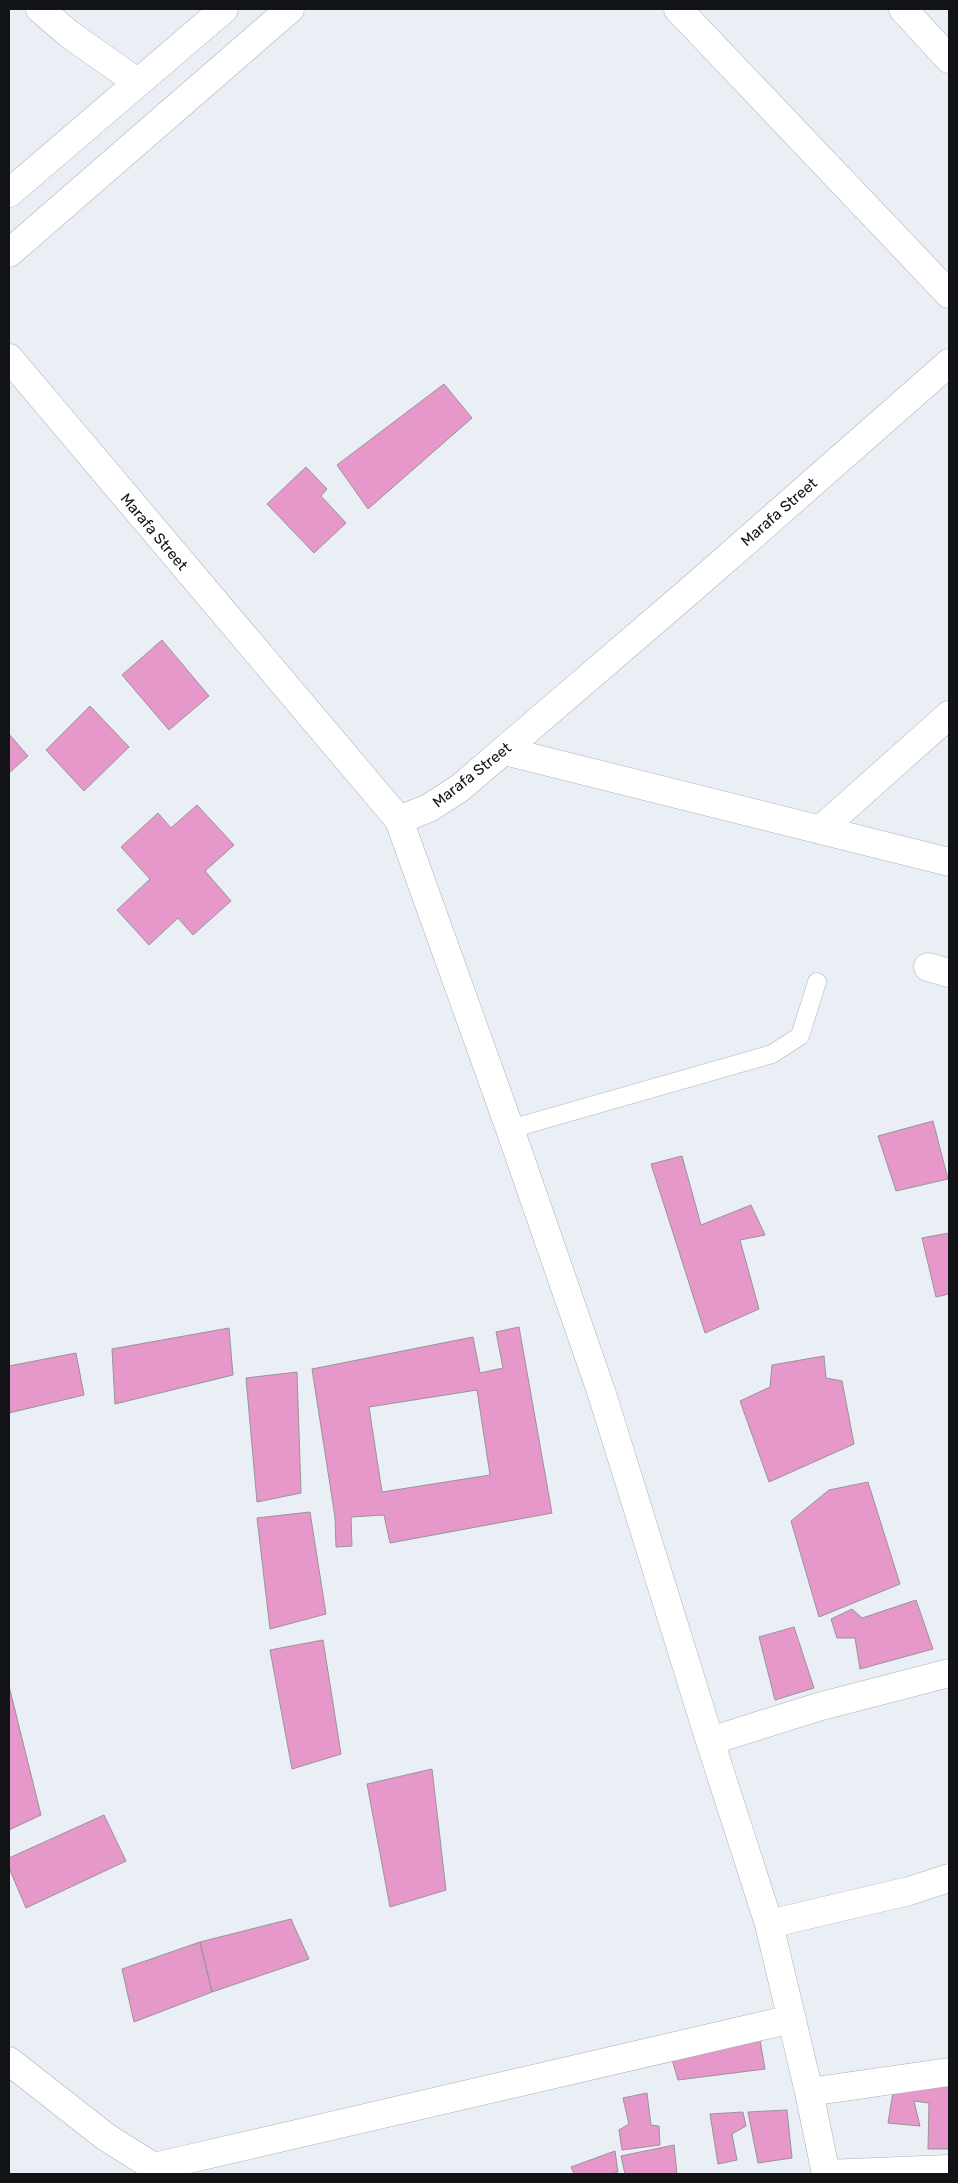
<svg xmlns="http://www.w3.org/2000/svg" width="958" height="2183" viewBox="0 0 958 2183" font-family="Rubik,sans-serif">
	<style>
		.building { fill: #e698ca; stroke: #9b9398; fill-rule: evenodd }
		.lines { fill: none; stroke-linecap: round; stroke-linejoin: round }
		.lane-casing { stroke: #adb0b7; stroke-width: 19 }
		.street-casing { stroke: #adb0b7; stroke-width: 29 }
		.secondary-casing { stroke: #adb0b7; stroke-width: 29 }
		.lane { stroke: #fff; stroke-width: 18 }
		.street { stroke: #fff; stroke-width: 28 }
		.secondary { stroke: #fff; stroke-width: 28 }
		.labels { text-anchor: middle; stroke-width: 4; stroke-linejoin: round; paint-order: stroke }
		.street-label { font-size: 15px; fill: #121316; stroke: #fff }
	</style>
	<rect width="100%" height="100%" fill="#eaeef5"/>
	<path class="building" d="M444,384L472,418L368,509L337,465Z
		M306,467L327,489L321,496L346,523L314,553L267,504Z
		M162,640L209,696L169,730L122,675Z
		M90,706L129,747L84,791L46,750Z
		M9,734L28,756L9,773Z
		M197,805L234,845L205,871L231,901L193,935L178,918L149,945L117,910L150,879L121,847L158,813L171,828Z
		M933,1121L948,1179L896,1191L878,1136Z
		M682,1156L701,1225L751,1205L765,1235L740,1240L759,1309L705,1333L651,1164Z
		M949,1233V1294L936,1297L922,1238Z
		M519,1327L552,1513L390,1543L384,1515L351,1517L352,1546L336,1547L335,1517L312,1369L473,1337L480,1373L503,1368L496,1332ZM477,1390L490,1475L382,1492L369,1407Z
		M229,1328L233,1375L115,1404L112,1349Z
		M76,1353L84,1395L9,1413V1366Z
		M824,1356L826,1378L842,1381L854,1444L769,1482L740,1401L770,1387L772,1365Z
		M297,1372L301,1493L257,1502L246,1378Z
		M868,1482L900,1584L819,1617L791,1521L829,1490Z
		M310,1512L326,1614L270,1629L257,1518Z
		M916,1600L933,1649L860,1669L855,1638H837L831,1619L852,1609L862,1618Z
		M794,1627L814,1688L775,1700L759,1637Z
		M323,1640L341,1754L292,1769L270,1650Z
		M9,1686L41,1815L9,1830Z
		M432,1769L446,1890L390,1907L367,1784Z
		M104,1815L126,1861L26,1908L9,1868V1858Z
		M291,1919L309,1959L212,1992L200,1942Z
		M200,1942L212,1992L134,2022L122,1969Z
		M759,2034L765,2069L678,2080L669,2049Z
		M949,2074V2149H928L929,2103L914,2101L920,2126L888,2123L893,2092Z
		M647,2093L651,2125L659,2126L660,2145L622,2150L619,2130L629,2124L623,2098Z
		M787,2110L792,2158L758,2163L748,2112Z
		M743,2112L746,2126L732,2134L737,2160L718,2164L710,2114Z
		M674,2145L677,2174H625L621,2156Z
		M615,2151L618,2172L610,2174H574L571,2167Z"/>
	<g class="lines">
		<g class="lane-casing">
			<path id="lane" d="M510,1129L772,1054L800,1036L817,982"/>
		</g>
		<g class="street-casing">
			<path id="street" d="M40,9L69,34L137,82
				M678,9L949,294
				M903,9L949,59
				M9,358L399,820L510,1129L602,1394L710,1741L769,1924L809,2092L826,2174
				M505,751L949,862
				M399,820L429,808L460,788L694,587L949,363
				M820,830L949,715
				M928,967L949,973
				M710,1741L818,1707L949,1673
				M769,1924L909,1891L949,1878
				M9,2061L106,2137L165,2174
				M809,2092L949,2072
				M154,2167L792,2019
				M826,2174L949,2169"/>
		</g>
		<g class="secondary-casing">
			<path id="secondary" d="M9,193L224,9
				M9,253L290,9"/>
		</g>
		<use href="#lane" class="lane"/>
		<use href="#street" class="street"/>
		<use href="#secondary" class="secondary"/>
	</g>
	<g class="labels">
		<g class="street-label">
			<text transform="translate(779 512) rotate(-41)" y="5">Marafa Street</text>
			<text transform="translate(154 532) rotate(50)" y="5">Marafa Street</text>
			<text transform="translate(472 775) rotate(-38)" y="5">Marafa Street</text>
		</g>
	</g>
	<rect width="958" height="2183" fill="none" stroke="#121316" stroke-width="20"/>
</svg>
